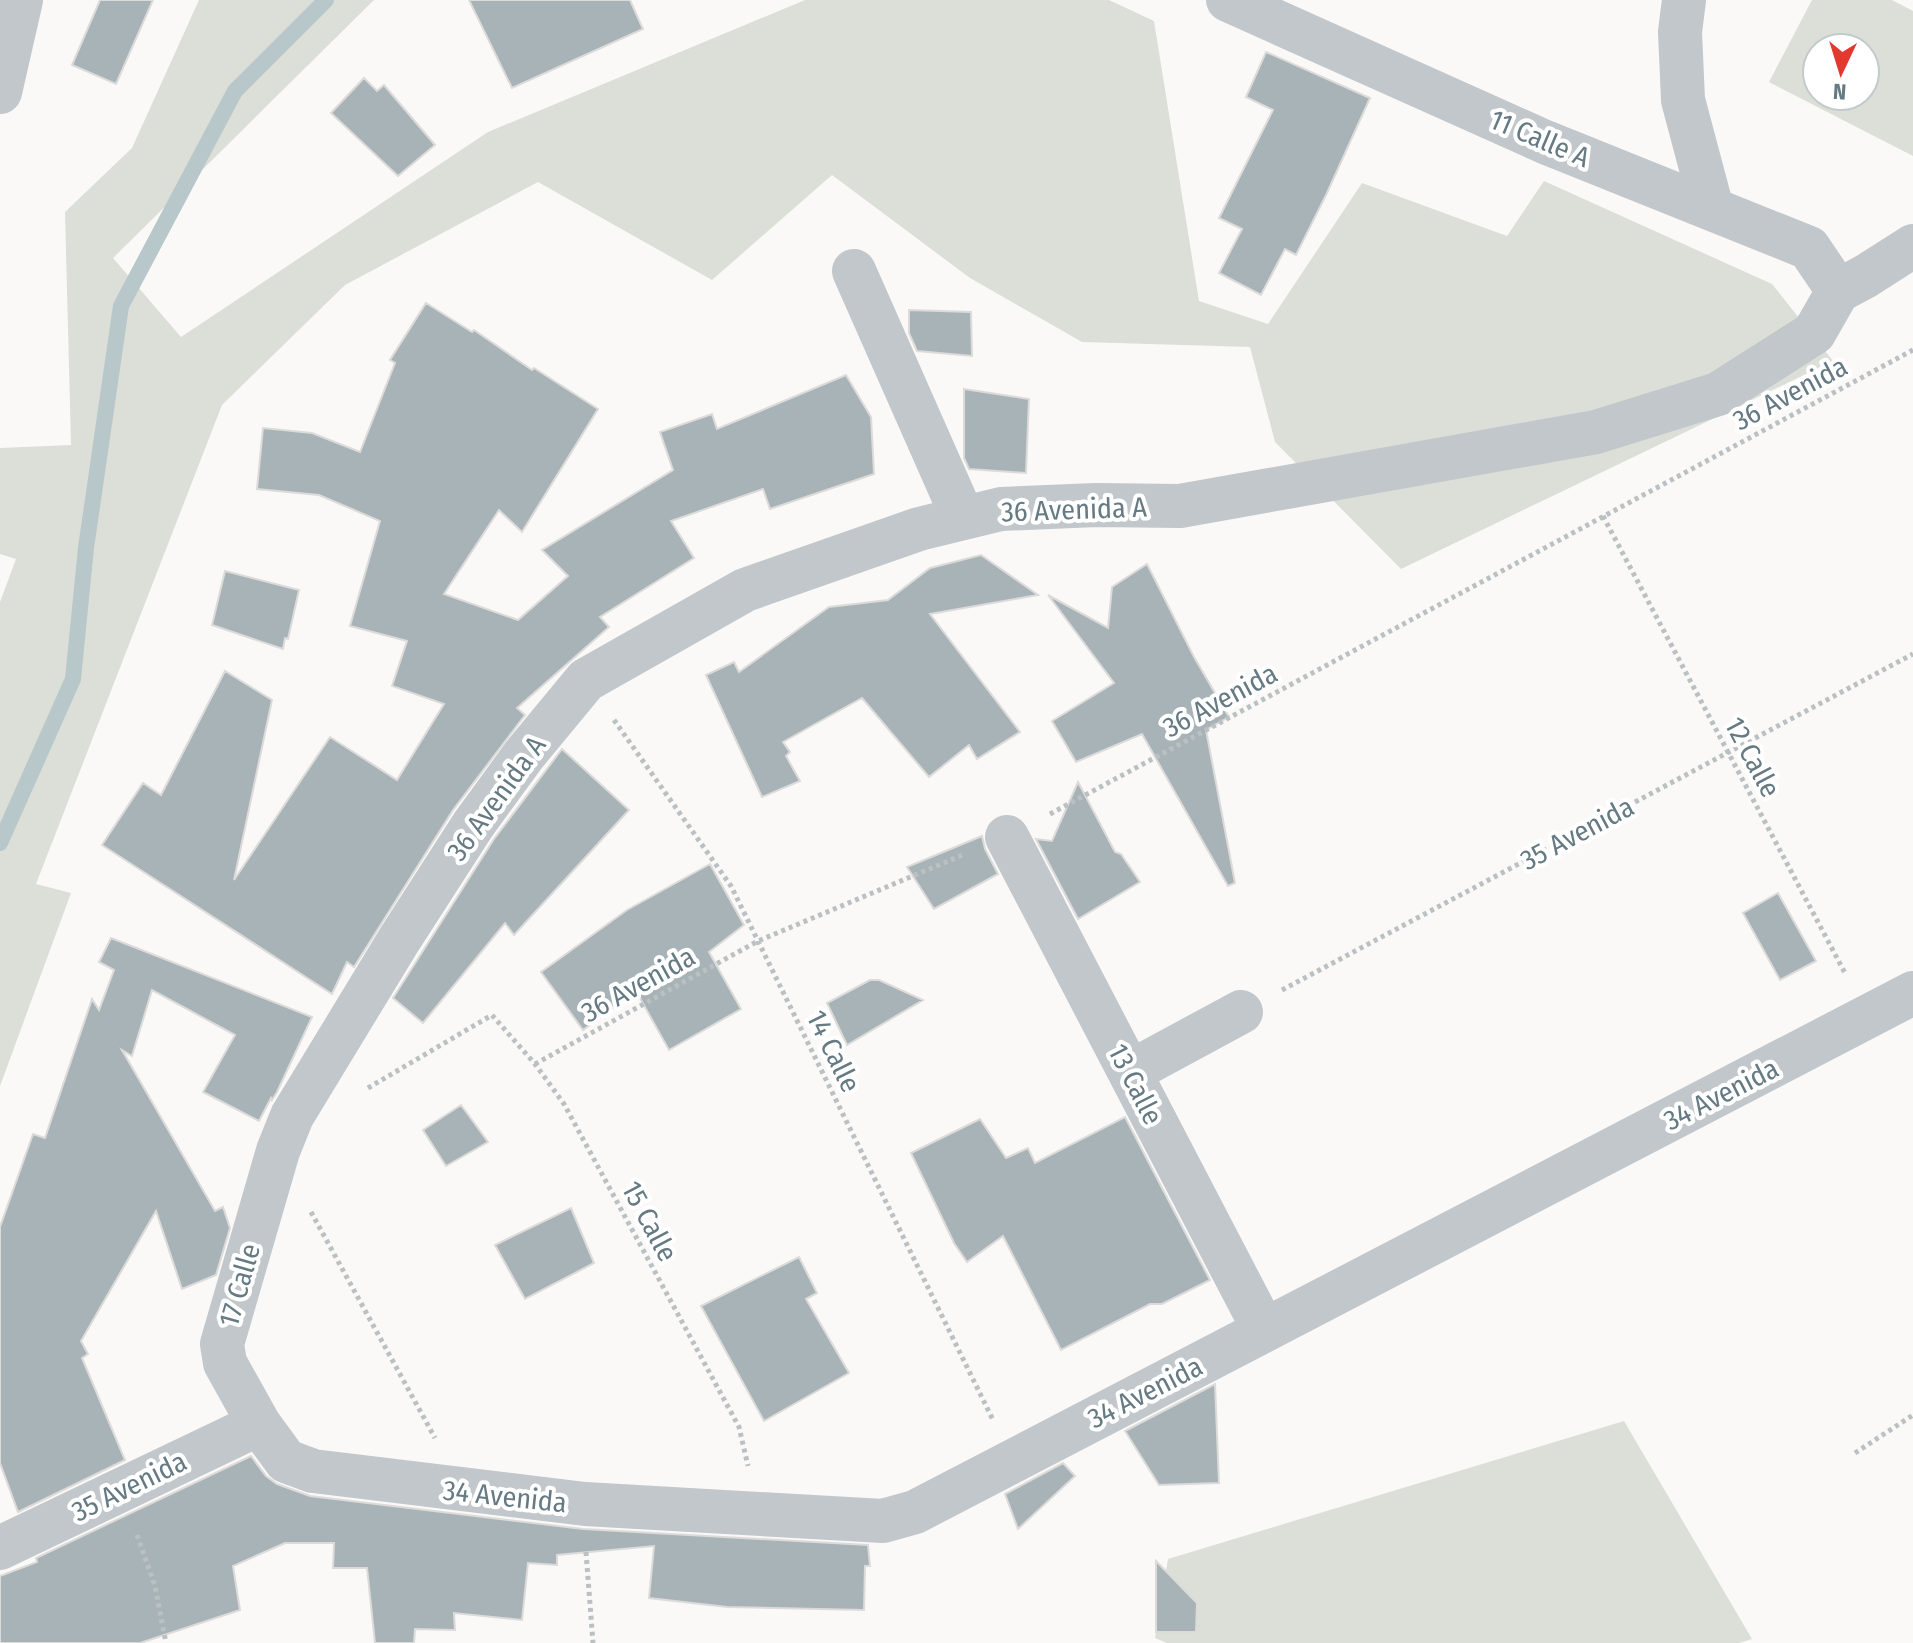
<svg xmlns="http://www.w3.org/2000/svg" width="1913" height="1643" viewBox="0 0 1913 1643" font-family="'Fira Sans Condensed',sans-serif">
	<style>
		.green { fill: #dbdfd7; fill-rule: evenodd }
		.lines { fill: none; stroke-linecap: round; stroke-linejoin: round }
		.stream { stroke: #b8c7c9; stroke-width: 16 }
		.building { fill: #a8b3b7; stroke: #dcdbda; stroke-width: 2 }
		.path { stroke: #bbc0c2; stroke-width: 5; stroke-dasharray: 4 4; stroke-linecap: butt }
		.minor { stroke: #c1c7ca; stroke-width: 44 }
		.labels { text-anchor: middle; stroke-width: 8; stroke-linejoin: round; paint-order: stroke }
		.street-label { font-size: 28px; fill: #657a82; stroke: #fff }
	</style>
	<rect width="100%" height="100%" fill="#faf9f8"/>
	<path class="green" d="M199,0H374L113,258L181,337L488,132L805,0H1109L1154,21L1199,301L1268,324L1362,183L1507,236L1544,181L1772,284L1833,361L1401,569L1275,442L1250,347L1082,342L970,278L832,175L712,280L538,182L345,285L222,405L36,884L71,893L0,1086V602L16,559L0,554V448L71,445L65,212L132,148Z
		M1812,0H1892L1913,11V156L1769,82ZM1865,48V96H1817V48Z
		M1624,1421L1752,1639L1739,1643H1167L1155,1638L1168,1559Z"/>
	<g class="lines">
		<path class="stream" d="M0,843L73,679L86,548L121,306L235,91L326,0"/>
	</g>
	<path class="building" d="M100,0H153L116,84L72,65Z
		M469,0H630L643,29L512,88Z
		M1266,52L1370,98L1327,193L1296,255L1285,249L1261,295L1219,273L1242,229L1219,218L1273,110L1246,97Z
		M364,78L377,91L384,85L435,145L398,176L331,113Z
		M426,303L472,332L474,330L532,370L534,368L598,409L522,532L499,510L444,594L518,620L568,576L542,550L673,470L660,432L712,414L717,429L846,375L871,417L874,474L770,509L763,489L671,521L694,558L600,617L609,627L517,708L525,715L453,810L354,967L347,962L332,994L102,845L143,783L161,795L225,671L272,700L234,880L330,737L397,780L444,704L392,686L407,641L350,626L380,521L319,495L257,489L263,428L312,433L360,452L395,363L390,360Z
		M909,310L971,312L972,356L917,351L909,333Z
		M964,389L1029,399L1026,473L969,469L964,458Z
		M981,555L1038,595L930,614L1020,732L977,759L969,745L929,777L862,698L783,742L790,752L786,756L800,781L762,797L706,675L734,662L739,672L829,607L888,600L930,568Z
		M1147,564L1194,657L1229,717L1206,730L1235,883L1228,886L1142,734L1076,762L1052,721L1114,683L1048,595L1108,628L1112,587Z
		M225,571L299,590L288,639L285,638L283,649L212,625Z
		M562,749L629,810L514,935L505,923L423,1023L393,998L494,839Z
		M1078,782L1115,852L1121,854L1140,882L1078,919L1036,839L1052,841Z
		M982,836L985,849L998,874L934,909L907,867Z
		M710,864L744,925L709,952L741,1009L669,1050L636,991L583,1030L541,972L627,910Z
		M1778,893L1816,961L1780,980L1743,913Z
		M111,938L312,1017L277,1092L272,1100L271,1098L259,1121L203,1092L235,1035L152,990L132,1056L122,1050L215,1211L223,1207L230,1228L216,1275L182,1289L156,1211L81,1341L88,1354L82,1358L125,1460L18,1512L0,1463V1227L33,1134L45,1138L92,999L99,1010L114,970L99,962Z
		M870,980H879L923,1000L847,1045L827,1003Z
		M461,1105L488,1142L446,1166L423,1130Z
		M1125,1117L1210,1280L1162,1304H1150L1061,1350L1003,1236L967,1262L954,1243L911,1153L980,1119L1006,1158L1028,1148L1035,1163Z
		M571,1208L594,1263L525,1299L495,1245Z
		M799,1257L817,1293L806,1299L849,1373L764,1421L701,1306Z
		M1215,1384L1219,1483L1159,1485L1125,1431Z
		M251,1456L266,1476L277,1484L310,1496L583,1529L868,1545L870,1566H865L864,1610L727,1607L649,1598L654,1546L557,1555V1565L528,1563L522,1620L454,1613L455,1630L415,1629L414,1643H375L367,1568H333L334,1543H285L233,1566L240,1610L140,1643H0V1576L37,1562L36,1558Z
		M1063,1463L1075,1476L1018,1529L1005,1494Z
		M1156,1561L1197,1603L1196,1632H1156Z"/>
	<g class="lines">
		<path class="path" d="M1603,516L1846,975
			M614,720L731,886L993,1420
			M1050,814L1913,350
			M1282,990L1913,654
			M535,1064L758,941L965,854
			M368,1088L492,1015L535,1064L564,1104L739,1427L748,1466
			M311,1212L435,1438
			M1855,1453L1913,1415
			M137,1535L155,1586L166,1643
			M586,1552L593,1643"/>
		<path class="minor" d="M1228,0L1545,142L1809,248L1838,291
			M1684,0L1680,32L1683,100L1712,209
			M0,92L21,0
			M1913,246L1866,276L1838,291L1814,333L1718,394L1596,432L1180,506L1096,505L1001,509L919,529L745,590L586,680L524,755L473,825L399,940L292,1116L278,1151L222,1344L225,1363L259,1424L286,1461L313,1471L585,1504L883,1521L915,1512L1913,993
			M854,271L963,518
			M1007,837L1264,1330
			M1130,1072L1241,1012
			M0,1548L259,1424"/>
	</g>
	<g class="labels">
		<g class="street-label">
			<text transform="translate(1540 138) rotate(23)" y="10">11 Calle A</text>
			<text transform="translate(1790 393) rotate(-28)" y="10">36 Avenida</text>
			<text transform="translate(1074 509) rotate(-2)" y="10">36 Avenida A</text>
			<text transform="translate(1220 700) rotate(-28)" y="10">36 Avenida</text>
			<text transform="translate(1753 757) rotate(62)" y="10">12 Calle</text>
			<text transform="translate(496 798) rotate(-54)" y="10">36 Avenida A</text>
			<text transform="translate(1577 833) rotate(-28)" y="10">35 Avenida</text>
			<text transform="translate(638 984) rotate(-29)" y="10">36 Avenida</text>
			<text transform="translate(834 1051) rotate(64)" y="10">14 Calle</text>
			<text transform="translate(1136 1084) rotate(63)" y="10">13 Calle</text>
			<text transform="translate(1721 1094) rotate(-27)" y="10">34 Avenida</text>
			<text transform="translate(650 1221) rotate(62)" y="10">15 Calle</text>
			<text transform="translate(239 1285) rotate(-74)" y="10">17 Calle</text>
			<text transform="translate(1145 1392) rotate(-27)" y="10">34 Avenida</text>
			<text transform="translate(129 1486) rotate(-26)" y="10">35 Avenida</text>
			<text transform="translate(505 1496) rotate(6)" y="10">34 Avenida</text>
		</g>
	</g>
	<g transform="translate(1841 72) rotate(184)"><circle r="38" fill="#ffffff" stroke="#c1cacd" stroke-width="2"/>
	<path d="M0-6L14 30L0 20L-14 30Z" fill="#e2382f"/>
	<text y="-12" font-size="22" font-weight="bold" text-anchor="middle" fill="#657a82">N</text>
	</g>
</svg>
